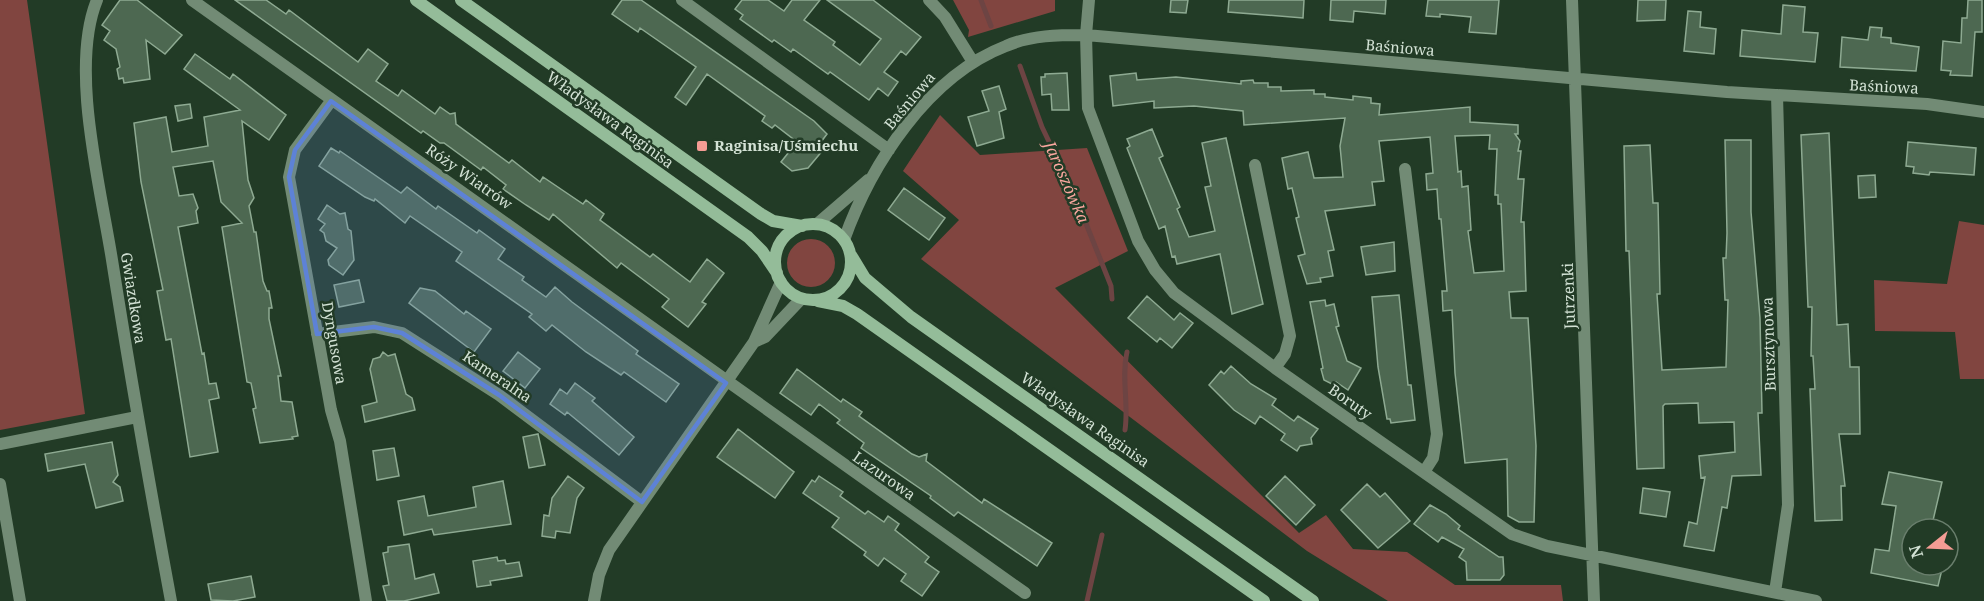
<svg xmlns="http://www.w3.org/2000/svg" width="1984" height="601" viewBox="0 0 1984 601" font-family="'Noto Serif',serif">
	<style>
		.green { fill: #814540 }
		.lines { fill: none; stroke-linecap: round; stroke-linejoin: round }
		.stream { stroke: #6d4443; stroke-width: 5 }
		.building { fill: #4d6851; stroke: #8eaa92; stroke-width: 1.5; fill-rule: evenodd }
		.minor { stroke: #728b75; stroke-width: 12 }
		.secondary { stroke: #94bc99; stroke-width: 12 }
		.marked { fill: #5d82d7; fill-opacity: 0.2; stroke: #5d82d7; stroke-width: 4.5; stroke-linejoin: round }
		.poi-dot { fill: #f59c94; stroke: #223b26; stroke-width: 2 }
		.labels { text-anchor: middle; stroke-width: 5; stroke-linejoin: round; paint-order: stroke }
		.street-label { font-size: 15px; fill: #d3e2d5; stroke: #223b26 }
		.poi-label { font-size: 15px; font-weight: bold; fill: #d3e2d5; stroke: #223b26; text-anchor: start }
		.water-label { font-size: 16px; font-style: italic; fill: #fba79f; stroke: #223b26 }
	</style>
	<rect width="100%" height="100%" fill="#223b26"/>
	<path class="green" d="M0,0H27L85,414L0,430Z
		M953,0H1055V11L968,37L969,30Z
		M940,115L980,155L1087,148L1128,251L1055,288L1299,533L1326,515L1353,549L1407,552L1455,585H1561L1563,601H1388L1307,551L921,259L959,220L903,171Z
		M1959,221L1984,225V379H1960L1955,332L1875,331L1874,280L1947,284Z
		M787 263a24 24 0 1 1 48 0a24 24 0 1 1-48 0Z"/>
	<g class="lines">
		<path class="stream" d="M981,0L991,26
			M1020,66L1042,127L1075,196L1111,286L1112,299
			M1125,430C1129,403 1121,378 1127,352
			M1087,601L1102,535"/>
	</g>
	<path class="building" d="M120,0H137L182,35L165,54L146,40L150,79L124,83L123,78L119,79L117,69L120,67L116,49L104,40L110,31L102,25Z
		M235,0H266L286,14L289,10L358,62L368,49L388,64L376,81L398,96L402,90L435,114L440,107L450,114L455,113L456,124L509,163L512,160L540,182L543,177L583,204L586,200L604,214L600,220L650,257L653,254L690,282L707,259L724,273L702,302L706,304L688,327L662,307L669,299L621,263L617,268L553,214L549,220L526,205L503,189L506,185L483,167L481,170L444,143H440L423,131L421,133Z
		M622,0H641L814,121L827,134L821,142L823,150L808,168L792,171L781,162L797,142L775,125L772,128L762,121L765,116L707,74L686,105L675,97L696,67L640,28L638,32L612,14Z
		M742,0H768L784,11L792,0H820L804,20L835,42L833,45L860,65L881,39L827,0H873L921,37L906,55L901,51L884,72L898,82L888,96L878,88L869,100L830,72L828,74L793,49L791,52L774,40L772,42L740,19L743,15L735,9Z
		M1171,0H1188L1186,13L1170,12Z
		M1229,0H1304L1303,18L1228,12Z
		M1331,0H1386L1385,14L1354,11L1353,22L1330,20Z
		M1428,0H1499L1496,34L1469,32L1471,17L1440,14V17L1426,16Z
		M1638,0H1666L1665,20L1637,21Z
		M1968,0H1982V32H1975L1972,76L1950,75L1951,71L1941,70L1943,41L1961,43L1962,18H1967Z
		M1783,5L1805,7L1803,32L1818,33L1815,62L1740,56L1742,30L1781,34Z
		M1688,11L1701,12L1700,27L1716,29L1714,54L1684,51Z
		M1870,27L1882,28L1881,37L1891,38V43L1919,47L1916,71L1840,67L1842,37L1868,40Z
		M195,54L230,79L233,74L286,115L269,140L242,121L248,180L254,198L249,206L254,232H256L263,281L267,291H269L272,308H269V319L281,376H278L281,401L292,402L298,436L292,437L293,439L260,443L253,409L256,408L251,383L247,382L222,227L242,223L221,202L213,161L173,167L179,196L193,194L198,208L196,211L198,223L178,227L202,354L204,353L209,384L216,383L219,398L209,400L218,452L190,457L171,339L166,340L157,291L163,290L141,182L134,123L166,117L172,152L208,146L204,117L240,110L184,69Z
		M1067,73L1069,110H1052L1051,94L1042,95L1041,77H1045V74Z
		M1136,73L1137,80L1176,77L1241,84V81L1253,80L1254,83H1268V87H1281V91L1314,90V94H1325V97L1353,100V96L1371,98V103L1380,104L1379,115L1470,107V122L1518,125V134H1515L1520,141L1518,151H1521L1518,179H1524L1521,222H1524L1526,291L1509,292L1511,318H1528L1536,446L1534,522H1519L1508,516L1507,459L1465,463L1455,373L1452,310L1443,311L1442,291H1447L1441,219H1439L1437,189L1427,190L1426,174L1433,173L1430,137L1379,141L1384,181L1372,182L1375,205L1325,211L1334,250L1328,251L1333,276L1320,278L1321,282L1307,284L1298,256L1305,254L1296,218L1299,217L1292,188L1288,189L1282,158L1308,152L1314,178L1343,177L1340,146L1345,118L1244,125L1243,111L1194,106L1154,108V101L1113,106L1110,76ZM1490,135L1489,149H1497L1495,195H1498V204H1501L1504,271L1474,273L1468,231L1471,230L1468,186L1462,187L1461,171L1458,172L1455,136Z
		M999,86L1006,109L999,112L1004,138L977,146L968,117L989,111L982,91Z
		M190,104L192,118L178,121L175,106Z
		M1152,129L1163,156L1159,158L1180,207L1177,209L1189,237L1215,231L1205,187L1211,186L1202,143L1226,138L1263,304L1232,314L1220,254L1177,264L1175,256L1172,257L1165,226L1159,229L1127,148L1130,146L1127,139Z
		M1829,133L1837,325L1848,324L1850,367H1859L1860,434H1839L1845,486H1841L1842,520L1815,521L1810,389H1815L1813,356H1811L1812,307H1808L1801,135Z
		M1725,140H1751V212L1760,318L1762,413H1758L1761,475L1732,476L1727,508L1722,507L1714,551L1684,546L1689,522L1697,524L1705,477L1701,478L1699,456L1735,452L1734,422L1699,423L1698,403L1665,404L1663,406L1664,468L1637,469L1629,251H1626L1624,146L1650,145L1653,203H1658L1660,294H1657L1662,370L1726,367L1728,300H1725L1723,258H1726L1727,233Z
		M1908,142L1976,148L1974,175L1930,172L1929,175L1913,173L1914,167L1906,166Z
		M331,148L339,153L340,151L401,193L407,187L436,209L438,206L477,233L479,230L505,249L498,259L524,277L522,280L546,297L555,287L572,302L638,351L636,354L679,384L666,402L624,372L621,375L586,352L552,325L546,331L529,317L532,314L456,261L462,252L410,216L405,223L375,199L374,201L365,197L319,166Z
		M1875,175L1876,197L1859,198L1858,176Z
		M904,188L945,218L929,240L888,210Z
		M327,205L340,214L345,213L348,229L351,231L354,260L343,275L329,265L328,260L337,248L326,241L324,233L320,230L325,224L318,219Z
		M1394,242L1395,271L1366,275L1361,247Z
		M359,280L364,302L339,307L334,285Z
		M420,288L435,291L464,314L466,311L491,329L474,352L409,303Z
		M1399,295L1408,385H1411L1415,420L1391,423L1390,419H1387L1378,367L1372,297Z
		M1147,296L1174,320L1180,313L1193,323L1172,348L1160,338L1157,342L1128,318Z
		M1325,300L1326,306L1334,304L1339,326L1336,327L1347,361L1361,368L1348,390L1336,382L1334,385L1324,380L1321,369L1323,368L1310,302Z
		M383,352L388,356L395,354L406,394L412,398L415,410L365,422L362,406L377,402L370,369L373,359L380,357Z
		M518,352L540,369L525,388L503,371Z
		M1231,366L1251,384L1276,399L1272,405L1294,421L1298,416L1318,429L1311,438L1312,444L1300,446L1297,451L1281,440L1285,434L1260,416L1255,424L1234,410L1209,385L1221,371L1224,374Z
		M797,369L841,402L843,399L862,412L859,416L912,454L919,457L927,454L926,461L982,503L984,499L1052,543L1037,566L958,512L954,516L930,498L931,496L861,448L864,443L837,423L840,420L819,404L811,415L780,393Z
		M575,383L595,398L592,401L634,437L619,455L567,412L565,415L550,404L560,389L567,394Z
		M738,429L794,472L775,498L717,457Z
		M538,434L545,465L529,468L523,437Z
		M112,442L118,475L113,482L120,487L123,501L96,508L85,464L48,471L45,454Z
		M394,448L399,476L377,480L373,451Z
		M1889,472L1942,482L1931,529H1912V565H1943L1938,586L1871,573L1875,549L1889,551L1896,506L1882,504Z
		M568,476L584,488L577,498L570,533L556,531L555,538L542,536L544,515L549,516L552,498Z
		M819,476L843,492L840,496L865,514L868,511L884,522L888,516L899,524L895,530L929,557L925,562L939,572L922,596L901,581L906,574L884,558L878,566L864,555L866,552L832,527L839,518L803,493L812,480L815,482Z
		M1285,476L1315,505L1296,525L1266,496Z
		M503,481L511,524L434,535L432,529L404,535L398,501L424,496L428,516L476,507L473,487Z
		M1367,484L1380,497L1385,493L1410,521L1378,548L1341,510Z
		M1643,488L1670,492L1666,517L1640,513Z
		M1430,505L1446,514L1460,526L1458,529L1499,557H1503L1504,575L1500,580H1467L1466,562L1459,557L1464,549L1442,537L1438,542L1414,524Z
		M409,544L415,579L434,574L439,593L404,601H387L383,586L389,585L383,553L388,552V547Z
		M497,557L498,561L505,560L506,564L519,562L522,576L490,581L491,585L477,587L473,561Z
		M251,576L255,597L233,601L211,600L208,584Z"/>
	<g class="lines">
		<path class="minor" d="M97,0C69,68 101,189 112,260C130,374 150,488 171,601
			M192,0L1025,593
			M682,0L889,150
			M929,0L945,17L973,62
			M1089,0L1086,35L1088,108L1138,241L1155,270L1174,293L1275,368L1512,534L1547,546L1816,601
			M1572,0L1594,601
			M331,101L295,150L289,177L331,410L340,441L366,601
			M1255,165L1290,336L1285,354L1275,368
			M1405,169L1437,434L1433,458L1424,472
			M817,224L868,180
			M844,240C871,164 928,76 1006,46C1031,35 1059,35 1086,35L1727,92L1927,104L1984,112
			M317,334L374,327L402,333L499,395L642,502
			M754,342L765,337L801,299
			M0,444L137,417
			M0,484L20,601
			M1775,592L1788,505L1777,95
			M594,601L599,575L609,550L754,342L781,282"/>
		<path class="secondary" d="M416,0L748,237L762,251L777,273
			M461,0L761,214L773,221L802,226
			M775 262a38 38 0 1 1 76 0a38 38 0 1 1-76 0Z
			M851,255L865,278L911,317L1313,601
			M818,301L843,306L857,314L1264,601"/>
	</g>
	<path class="marked" d="M331,101L726,383L642,502L499,395L402,333L374,327L317,334L289,177L295,150Z"/>
	<rect class="poi-dot" x="696" y="140" width="12" height="12" rx="3"/>
	<g class="labels">
		<g class="street-label">
			<text transform="translate(1400 48) rotate(5)" y="5">Baśniowa</text>
			<text transform="translate(1884 87) rotate(3)" y="5">Baśniowa</text>
			<text transform="translate(910 101) rotate(-50)" y="5">Baśniowa</text>
			<text transform="translate(610 120) rotate(36)" y="5">Władysława Raginisa</text>
			<text transform="translate(469 177) rotate(35)" y="5">Róży Wiatrów</text>
			<text transform="translate(1569 296) rotate(-92)" y="5">Jutrzenki</text>
			<text transform="translate(133 298) rotate(81)" y="5">Gwiazdkowa</text>
			<text transform="translate(334 343) rotate(80)" y="5">Dyngusowa</text>
			<text transform="translate(1769 344) rotate(-92)" y="5">Bursztynowa</text>
			<text transform="translate(497 377) rotate(34)" y="5">Kameralna</text>
			<text transform="translate(1350 402) rotate(35)" y="5">Boruty</text>
			<text transform="translate(1085 420) rotate(35)" y="5">Władysława Raginisa</text>
			<text transform="translate(884 476) rotate(35)" y="5">Lazurowa</text>
		</g>
		<g class="poi-label">
			<text x="714" y="151">Raginisa/Uśmiechu</text>
		</g>
		<g class="water-label">
			<text transform="translate(1067 182) rotate(66)" y="6">Jaroszówka</text>
		</g>
	</g>
	<g transform="translate(1930 547) rotate(252)"><circle r="28" fill="#223b26" stroke="#697e6c" stroke-width="1.5"/>
	<path d="M0-4.5L10 22L0 15L-10 22Z" fill="#f59c94"/>
	<text y="-9" font-size="16" font-weight="bold" text-anchor="middle" fill="#d3e2d5">N</text>
	</g>
</svg>
